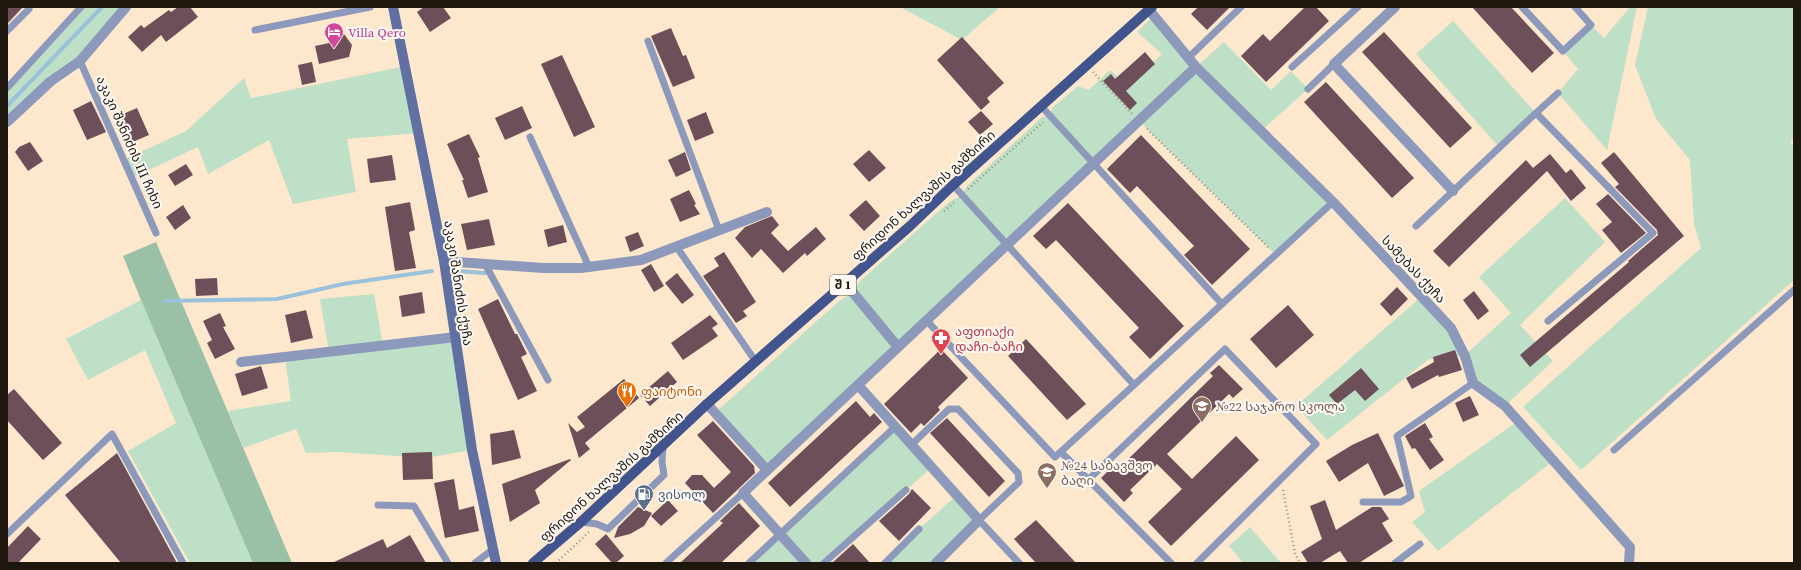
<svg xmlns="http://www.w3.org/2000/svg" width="1801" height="570" viewBox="0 0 1801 570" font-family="'Source Serif 4','Noto Sans Georgian',serif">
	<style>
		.green { fill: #bde0c7 }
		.forest { fill: #9ac0a5 }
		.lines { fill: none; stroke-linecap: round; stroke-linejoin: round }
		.stream { stroke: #9ac3db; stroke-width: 4 }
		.building { fill: #6d4f59 }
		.path { stroke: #9f907c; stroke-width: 2.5; stroke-dasharray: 1 3; stroke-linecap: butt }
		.lane { stroke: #8d99bb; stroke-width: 7 }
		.street { stroke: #8d99bb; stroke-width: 10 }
		.secondary { stroke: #6071a1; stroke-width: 10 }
		.primary { stroke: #41548e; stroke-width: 10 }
		.labels { text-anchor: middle; stroke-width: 4; stroke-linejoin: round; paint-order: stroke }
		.shield { fill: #fcf8f3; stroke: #615a52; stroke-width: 1 }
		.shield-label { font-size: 12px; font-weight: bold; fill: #1e170d }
		.hotel-label { font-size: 13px; fill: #b23c85; stroke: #fcf8f3; text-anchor: start }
		.street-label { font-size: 13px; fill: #1e170d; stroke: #fcf8f3 }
		.health-label { font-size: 13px; fill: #be3a42; stroke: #fcf8f3; text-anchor: start }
		.food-label { font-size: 13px; fill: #c56008; stroke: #fcf8f3; text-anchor: start }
		.education-label { font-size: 13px; fill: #785e54; stroke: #fcf8f3; text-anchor: start }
		.service-label { font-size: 13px; fill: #4e5e75; stroke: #fcf8f3; text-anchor: start }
	</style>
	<rect width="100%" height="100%" fill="#fde8cd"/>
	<path class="green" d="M81,7H126L80,61L7,122V88Z
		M900,7H1000L962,40Z
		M1630,7H1637L1607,150L1558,93L1578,69L1563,51L1591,25L1604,38Z
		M1648,7H1794V138L1790,142L1794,147V280L1581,470L1523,407L1701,248L1694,224L1690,160L1656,119L1635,65Z
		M1153,16L1196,67L1224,42L1271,90L1291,71L1308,89L1261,131L1333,202L1276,255L1139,121L767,470L715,413L839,301L852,293L860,281L949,202L962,195L967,186L1042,117L1051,115L1052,108L1078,86L1089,90L1110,70L1128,85L1162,54L1137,32Z
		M1453,21L1536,113L1499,147L1416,54Z
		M405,66L419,133L347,139L356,192L293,204L269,140L208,174L198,147L132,178L123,160L186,131L244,78L251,98Z
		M1565,198L1605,242L1520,325L1553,361L1505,406L1473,383L1464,356L1429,359L1327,440L1296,406L1422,296L1465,355L1511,313L1479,277Z
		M374,294L383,346L456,337L472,450L426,458L339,452L306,453L296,429L244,448L228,411L291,401L285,357L329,352L320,299Z
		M141,300L253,563H190L128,451L176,423L145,350L88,380L66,339Z
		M1518,421L1553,461L1438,551L1412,522L1425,512L1419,491Z
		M896,426L932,467L824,563H749Z
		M957,495L979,520L936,563H885L919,529Z
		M1250,527L1281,563H1243L1229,546Z"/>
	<path class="forest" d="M156,242L292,563H253L141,300L123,256Z"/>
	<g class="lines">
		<path class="stream" d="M7,106L102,7
			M457,271L485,273
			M165,301L277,299L343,284L432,271"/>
	</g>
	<path class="building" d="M7,7H23L7,24Z
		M178,7H190L198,17L166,42L161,35L142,52L128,37L141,25L144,28L169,10L171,12Z
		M424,7H443L451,18L430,32L417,12Z
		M1198,7H1230L1207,30L1191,14Z
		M1305,7H1316L1329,21L1266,82L1241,56L1263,34L1270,41Z
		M1472,7H1511L1554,53L1532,73Z
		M671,28L683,56L686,55L695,78L673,87L651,36Z
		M1384,32L1472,128L1450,148L1362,52Z
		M344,34L352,45L349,57L319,64L315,46L329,43L328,37Z
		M962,37L1004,83L987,98L990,102L981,110L937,60Z
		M1145,52L1155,64L1126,91L1137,103L1130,110L1103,81L1111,74L1115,79Z
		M562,55L595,127L574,137L541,64Z
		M312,62L316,82L302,85L298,65Z
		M1326,82L1414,178L1392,198L1304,102Z
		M91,101L106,132L87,140L73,110Z
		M522,106L532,128L505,140L495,118Z
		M137,108L149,135L128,144L116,117Z
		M981,111L993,124L980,135L968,122Z
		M706,112L714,133L695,141L687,120Z
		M469,134L480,157L478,158L488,192L468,198L462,180H464L447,144Z
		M1141,135L1250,249L1212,285L1184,255L1194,246L1137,186L1130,193L1107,169Z
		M30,142L43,161L28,171L15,152L19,147Z
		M869,150L886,168L869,182L853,164Z
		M685,152L691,170L676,177L668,160Z
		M1614,152L1684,236L1530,367L1520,355L1629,262L1628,261L1658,235L1657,230L1615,187L1619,184L1601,163Z
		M1550,154L1566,173L1571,169L1586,188L1571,201L1547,171L1449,267L1433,251L1526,160L1533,168Z
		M392,155L396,180L370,183L367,159Z
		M186,164L193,175L175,186L168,175Z
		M689,190L696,204L694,205L700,214L680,222L670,199Z
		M1608,194L1646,233L1621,253L1602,230L1612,222L1596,204Z
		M866,200L880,216L864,231L849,215Z
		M410,202L415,230L409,232L416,268L395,271L385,207Z
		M1068,203L1184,326L1150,359L1129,337L1139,328L1056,240L1046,249L1033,236Z
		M183,205L191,218L175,230L166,217Z
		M772,216L779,225L771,233L788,251L816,227L826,239L807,256L805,253L783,273L761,249L752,258L735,238L745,227Z
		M489,219L495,245L467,250L461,224Z
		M563,225L567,242L548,247L544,230Z
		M638,232L644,246L630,252L625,237Z
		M724,252L756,302L743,311L747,316L736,323L703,276L719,266L714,258Z
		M651,264L664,286L654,292L641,270Z
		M677,273L694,295L682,304L665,283Z
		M217,278L218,295L196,296L195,279Z
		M1397,287L1408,299L1391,316L1380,304Z
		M1474,291L1489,311L1478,320L1463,300Z
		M422,292L425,313L402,317L399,296Z
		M498,299L515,334H517L527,354L521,357L537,391L518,400L478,309Z
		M1288,305L1314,335L1276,368L1250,339Z
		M306,310L313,338L291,343L285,315Z
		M220,313L226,326L223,327L235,349L215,359L207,343L212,340L203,321Z
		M710,315L718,324L712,328L718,336L683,360L671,343Z
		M1026,339L1086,404L1067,420L1008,356Z
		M941,349L968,378L938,407L940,410L924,426L921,423L911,433L884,404Z
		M1455,350L1462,370L1439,377L1438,375L1412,389L1406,378L1434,362L1433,357Z
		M1219,365L1243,389L1233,398L1229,394L1167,454L1192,479L1236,436L1259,460L1171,546L1148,522L1182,489L1157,464L1130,490L1133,493L1124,502L1101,478L1111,468L1115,472L1213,376L1210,373Z
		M261,366L268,388L242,396L235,374Z
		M1361,368L1379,389L1365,401L1355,390L1337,404L1329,395Z
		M668,371L677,382L650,406L640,395Z
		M624,379L639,398L585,443L590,449L579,458L568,423L577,432L585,427L577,417Z
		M14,389L62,443L43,460L7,420V395Z
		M1470,396L1479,415L1463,422L1455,403Z
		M856,401L870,417L874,413L882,422L790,507L768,483Z
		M947,418L1005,481L989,497L930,433Z
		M713,421L754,466L755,473L713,513L685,483L692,475H702L714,488L731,472L697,435Z
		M1425,423L1433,437L1429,439L1444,460L1430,470L1415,448L1412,449L1405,436Z
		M514,430L521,458L492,465L490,434Z
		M1378,433L1404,486L1384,496L1368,463L1339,482L1326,461L1352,445Z
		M432,452L433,479L403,480L402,453Z
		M117,453L177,563H121L65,495Z
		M570,459L571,460L535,490L540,503L510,522L502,484Z
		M454,479L459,510L474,506L479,531L445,538L434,483Z
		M912,489L931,508L899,541L879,521L909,494Z
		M668,500L678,511L661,526L651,516Z
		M1325,500L1336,530L1372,507H1381L1389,519L1382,523L1393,541L1359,563H1348L1340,551L1320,563H1308L1301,552L1322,539L1310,506Z
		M739,503L760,526L721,563H680L723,523L720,521Z
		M638,507L652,513L644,526L630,534L614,538L618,527Z
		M1036,520L1076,563H1036L1014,539Z
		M28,526L41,539L18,563H7V548Z
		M606,534L624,556L616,563H612L595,544Z
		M410,535L426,563H332L383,539L387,548Z
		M853,544L870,563H832Z"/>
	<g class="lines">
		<path class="path" d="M1093,72L1132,114
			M1147,129L1269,248
			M968,189L1043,122
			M944,211L956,201
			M1283,490L1295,553L1300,563
			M556,563L589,532"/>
		<path class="lane" d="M1522,7L1563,51L1591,25L1575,7
			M255,30L370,7
			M7,31L29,9
			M648,41L719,230
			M1188,58L1241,7
			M80,61L156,233
			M1292,67L1358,7
			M7,88L81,7
			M1308,89L1334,64
			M1042,107L1222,304
			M1536,113L1558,93
			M530,137L589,267
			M953,185L1134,385L1333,202
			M1416,226L1536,113L1653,233L1548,321
			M676,246L756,362
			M485,264L548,380
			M926,320L1055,457L1134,385
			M912,444L949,409H958L1018,473L1019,482L979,520L1019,563
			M1614,450L1794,290
			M1061,452L1171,563
			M1088,480L1225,349L1316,444L1197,563
			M1363,502H1401L1411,496L1397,436L1473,383
			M378,505L414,506L448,563
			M581,522L597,524L608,529L664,475L662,462L663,447
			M7,534L112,434L183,563
			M475,563L492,550
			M666,563L743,493
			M749,563L896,426
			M824,563L906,490
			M885,563L919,529
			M1395,563L1420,544"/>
		<path class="street" d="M1395,7L1334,64L1453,191
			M1149,10L1196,67L1333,202L1451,328L1465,356L1473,383L1505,406L1630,547L1629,563
			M7,122L51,81L80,61L126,7
			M444,261L543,268H581L641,260L767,212
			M845,283L898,347
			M241,362L456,337
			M858,385L979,520L936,563
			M707,404L767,470
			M806,563L743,493L1196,67"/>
		<path class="secondary" d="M393,7L444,261L472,450L496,563"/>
		<path class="primary" d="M533,563L581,522L707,404L910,226L953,185L1152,7"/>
	</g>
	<defs>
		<g id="hotel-pin" transform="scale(1)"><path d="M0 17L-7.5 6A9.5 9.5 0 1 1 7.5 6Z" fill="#d1479c" stroke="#fcf8f3"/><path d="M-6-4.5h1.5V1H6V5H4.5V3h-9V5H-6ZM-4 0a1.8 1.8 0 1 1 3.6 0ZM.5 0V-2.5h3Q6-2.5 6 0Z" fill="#fff"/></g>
		<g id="pharmacy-pin" transform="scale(1)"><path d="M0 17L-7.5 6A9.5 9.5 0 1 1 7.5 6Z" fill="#e0444e" stroke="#fcf8f3"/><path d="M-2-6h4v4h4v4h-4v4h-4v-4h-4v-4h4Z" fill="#fff"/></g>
		<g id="restaurant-pin" transform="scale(1)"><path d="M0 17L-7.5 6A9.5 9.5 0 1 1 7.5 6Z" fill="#e8710a" stroke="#fcf8f3"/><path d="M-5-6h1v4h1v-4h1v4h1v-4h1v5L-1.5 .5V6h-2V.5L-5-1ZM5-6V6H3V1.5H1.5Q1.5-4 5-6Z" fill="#fff"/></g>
		<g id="school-pin" transform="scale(1)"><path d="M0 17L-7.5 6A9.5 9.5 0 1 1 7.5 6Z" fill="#8d6e63" stroke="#fcf8f3"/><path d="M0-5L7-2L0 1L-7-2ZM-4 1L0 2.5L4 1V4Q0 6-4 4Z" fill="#fff"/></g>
		<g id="fuel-pin" transform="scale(1)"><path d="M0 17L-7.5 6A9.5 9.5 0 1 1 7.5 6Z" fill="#5c6f8a" stroke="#fcf8f3"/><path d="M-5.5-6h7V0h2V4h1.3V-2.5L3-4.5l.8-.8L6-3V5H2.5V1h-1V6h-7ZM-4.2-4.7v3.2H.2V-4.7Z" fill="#fff"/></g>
	</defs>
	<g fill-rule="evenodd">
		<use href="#hotel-pin" x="334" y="32"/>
		<use href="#pharmacy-pin" x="941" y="338"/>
		<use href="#restaurant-pin" x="627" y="391"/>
		<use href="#school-pin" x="1202" y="406"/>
		<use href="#school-pin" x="1047" y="472"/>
		<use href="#fuel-pin" x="644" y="494"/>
	</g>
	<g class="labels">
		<rect class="shield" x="830" y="275" width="26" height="20" rx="3"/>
		<g class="shield-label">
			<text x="843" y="289">შ 1</text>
		</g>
		<g class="hotel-label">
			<text x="348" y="37">Villa Qero</text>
		</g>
		<g class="street-label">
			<text transform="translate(130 142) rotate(66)" y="5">აკაკი შანიძის III ჩიხი</text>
			<text transform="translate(923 195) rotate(-42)" y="5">ფრიდონ ხალვაშის გამზირი</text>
			<text transform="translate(1414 269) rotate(47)" y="5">სამებას ქუჩა</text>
			<text transform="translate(459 283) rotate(81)" y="5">აკაკი შანიძის ქუჩა</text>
			<text transform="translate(611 476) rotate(-42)" y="5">ფრიდონ ხალვაშის გამზირი</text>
		</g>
		<g class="health-label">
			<text x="955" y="336">აფთიაქი<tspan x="955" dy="15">დაჩი-ბაჩი</tspan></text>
		</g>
		<g class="food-label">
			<text x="641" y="396">ფაიტონი</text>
		</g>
		<g class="education-label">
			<text x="1216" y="411">№22 საჯარო სკოლა</text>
			<text x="1061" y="470">№24 საბავშვო<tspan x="1061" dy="15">ბაღი</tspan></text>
		</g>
		<g class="service-label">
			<text x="658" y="499">ვისოლ</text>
		</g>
	</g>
	<rect width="1801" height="570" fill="none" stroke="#1e170d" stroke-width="16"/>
</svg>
